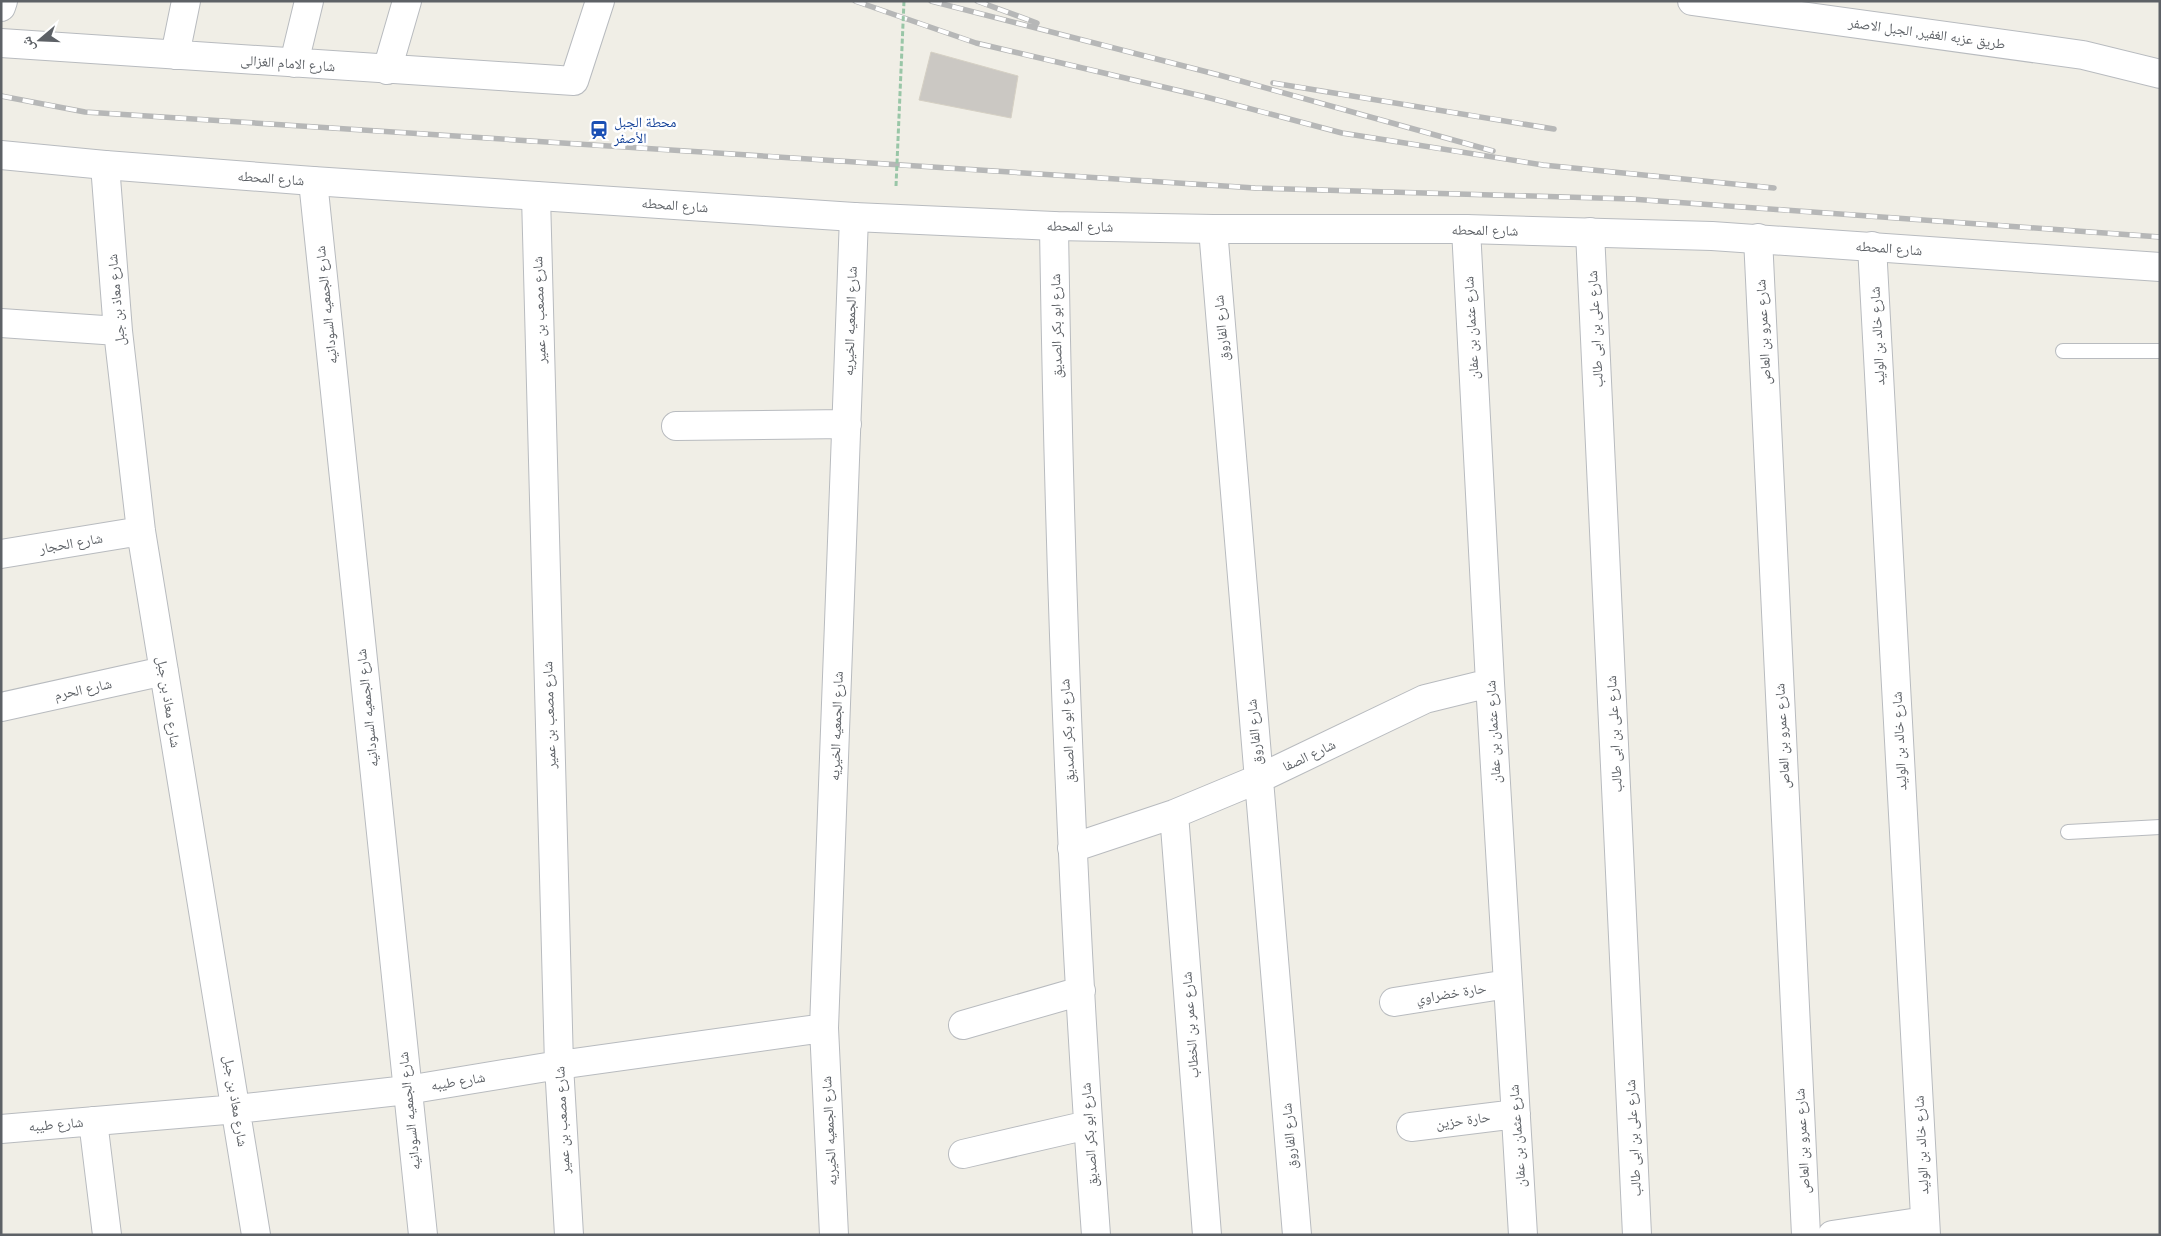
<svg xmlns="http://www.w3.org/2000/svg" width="2161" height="1236" viewBox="0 0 2161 1236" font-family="'Nunito Sans','Noto Naskh Arabic',sans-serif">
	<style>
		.building { fill: #cbc8c3; stroke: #d5d0c4 }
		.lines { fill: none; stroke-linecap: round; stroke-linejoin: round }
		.service-casing { stroke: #b8bbbf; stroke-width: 16 }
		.minor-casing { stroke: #b8bbbf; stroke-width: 30 }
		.tertiary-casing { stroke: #b8bbbf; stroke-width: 30 }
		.service { stroke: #fff; stroke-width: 14 }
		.minor { stroke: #fff; stroke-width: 28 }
		.tertiary { stroke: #fff; stroke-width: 28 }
		.rail-casing { stroke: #b6b7b7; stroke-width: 5.5 }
		.rail { stroke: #fff; stroke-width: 4; stroke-dasharray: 11; stroke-linecap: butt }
		.path-bridge { stroke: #99c6a7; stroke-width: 3; stroke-dasharray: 5 2.5; stroke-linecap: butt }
		.labels { text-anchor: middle; stroke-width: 5; stroke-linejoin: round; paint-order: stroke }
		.street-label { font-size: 14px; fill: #5d6166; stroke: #fff }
		.transit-label { font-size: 14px; fill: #164399; stroke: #fff; text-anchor: start }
	</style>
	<rect width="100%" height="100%" fill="#f0eee6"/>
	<path class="building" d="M931,52L1018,76L1011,118L919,100Z"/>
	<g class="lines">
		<g class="service-casing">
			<path id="service" d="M2063,351H2160
				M2068,832L2160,827"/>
		</g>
		<g class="minor-casing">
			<path id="minor" d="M1,7L3,1
				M1,43L574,81L600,1
				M175,55L186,1
				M294,63L309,1
				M387,70L407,1
				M105,165L118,331L141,531L256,1235
				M313,181L423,1235
				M536,196L559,1065L569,1235
				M1054,226C1059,563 1071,899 1096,1235
				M1213,229L1297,1235
				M1466,229L1490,683L1523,1235
				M1590,232L1637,1235
				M1758,238L1806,1235
				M1872,246L1926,1235
				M1,323L118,331
				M676,426L847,424
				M1,554L141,531
				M1,707L164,671
				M1174,814L1207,1235
				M1072,848L1174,814L1258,779L1425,699L1490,683
				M1394,1002L1508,984
				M963,1025L1081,991
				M93,1121L107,1235
				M1411,1127L1516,1114
				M1,1129L237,1109L407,1090L559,1065L824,1028
				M963,1154L1088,1125
				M834,1235L824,1028L854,217
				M1832,1235L1925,1221"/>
		</g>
		<g class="tertiary-casing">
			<path id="tertiary" d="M1692,1L2083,55L2160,74
				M1,155L105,165L313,181L854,217L1054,226L1213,229H1466L1712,236L2160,267"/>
		</g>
		<use href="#service" class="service"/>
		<use href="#minor" class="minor"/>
		<use href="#tertiary" class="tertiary"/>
		<g class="rail-casing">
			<path id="rail" d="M855,1L976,43L1206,97L1342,133L1543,165L1774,188
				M931,1L1219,75L1493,151
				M977,1L1037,23
				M1273,83L1554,129
				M1,96L85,112L1255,188L1631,199L2160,237"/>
		</g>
		<use href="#rail" class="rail"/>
		<path class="path-bridge" d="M896,186L904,1"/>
	</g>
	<defs>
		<g id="station-bare" transform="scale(1.5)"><path d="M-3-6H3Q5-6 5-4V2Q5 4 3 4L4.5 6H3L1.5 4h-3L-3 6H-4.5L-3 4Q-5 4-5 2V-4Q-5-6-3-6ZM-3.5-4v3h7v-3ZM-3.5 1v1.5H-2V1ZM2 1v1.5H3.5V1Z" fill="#1a4fb4" stroke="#fff" stroke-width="2.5" paint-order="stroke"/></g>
	</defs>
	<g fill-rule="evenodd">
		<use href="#station-bare" x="599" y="130"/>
	</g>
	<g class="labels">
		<g class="street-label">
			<text transform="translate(1927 33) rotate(8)" y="5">طريق عزبه الغفير, الجبل الاصفر</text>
			<text transform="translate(288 63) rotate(4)" y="5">شارع الامام الغزالى</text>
			<text transform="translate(271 178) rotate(4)" y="5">شارع المحطه</text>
			<text transform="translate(675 205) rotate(4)" y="5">شارع المحطه</text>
			<text transform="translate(1080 226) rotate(1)" y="5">شارع المحطه</text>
			<text transform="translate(1485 230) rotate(1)" y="5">شارع المحطه</text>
			<text transform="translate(1889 248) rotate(4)" y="5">شارع المحطه</text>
			<text transform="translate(116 300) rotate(-95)" y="5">شارع معاذ بن جبل</text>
			<text transform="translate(326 305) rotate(-96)" y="5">شارع الجمعيه السودانيه</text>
			<text transform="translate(539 310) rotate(-92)" y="5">شارع مصعب بن عمير</text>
			<text transform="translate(850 321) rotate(-88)" y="5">شارع الجمعيه الخيريه</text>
			<text transform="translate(1056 326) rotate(-91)" y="5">شارع ابو بكر الصديق</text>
			<text transform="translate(1221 328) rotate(-95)" y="5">شارع الفاروق</text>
			<text transform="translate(1471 328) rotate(-93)" y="5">شارع عثمان بن عفان</text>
			<text transform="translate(1595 329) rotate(-93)" y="5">شارع على بن ابى طالب</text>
			<text transform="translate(1763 332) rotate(-93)" y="5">شارع عمرو بن العاص</text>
			<text transform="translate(1877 336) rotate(-93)" y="5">شارع خالد بن الوليد</text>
			<text transform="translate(71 543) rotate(-10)" y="5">شارع الحجار</text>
			<text transform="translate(83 689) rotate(-12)" y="5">شارع الحرم</text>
			<text transform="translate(169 702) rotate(81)" y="5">شارع معاذ بن جبل</text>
			<text transform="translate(367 708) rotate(-96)" y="5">شارع الجمعيه السودانيه</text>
			<text transform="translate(549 715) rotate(-92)" y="5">شارع مصعب بن عمير</text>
			<text transform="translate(836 726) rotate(-88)" y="5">شارع الجمعيه الخيريه</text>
			<text transform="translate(1067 731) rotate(-93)" y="5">شارع ابو بكر الصديق</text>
			<text transform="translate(1254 732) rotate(-95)" y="5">شارع الفاروق</text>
			<text transform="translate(1493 732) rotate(-93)" y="5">شارع عثمان بن عفان</text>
			<text transform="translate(1614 734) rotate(-93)" y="5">شارع على بن ابى طالب</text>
			<text transform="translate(1782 736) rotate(-93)" y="5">شارع عمرو بن العاص</text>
			<text transform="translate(1899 741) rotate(-93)" y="5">شارع خالد بن الوليد</text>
			<text transform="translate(1309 755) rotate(-25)" y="5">شارع الصفا</text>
			<text transform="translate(1451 993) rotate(-9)" y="5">حارة خضراوي</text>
			<text transform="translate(1190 1025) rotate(-94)" y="5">شارع عمر بن الخطاب</text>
			<text transform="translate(458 1081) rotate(-9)" y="5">شارع طيبه</text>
			<text transform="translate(236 1101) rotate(81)" y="5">شارع معاذ بن جبل</text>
			<text transform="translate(409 1111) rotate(-96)" y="5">شارع الجمعيه السودانيه</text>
			<text transform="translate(562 1120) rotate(-93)" y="5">شارع مصعب بن عمير</text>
			<text transform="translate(1463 1120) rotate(-8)" y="5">حارة حزين</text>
			<text transform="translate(56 1124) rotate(-5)" y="5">شارع طيبه</text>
			<text transform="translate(829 1131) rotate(-93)" y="5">شارع الجمعيه الخيريه</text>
			<text transform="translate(1089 1135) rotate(-94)" y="5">شارع ابو بكر الصديق</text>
			<text transform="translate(1289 1136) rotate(-95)" y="5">شارع الفاروق</text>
			<text transform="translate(1517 1136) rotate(-94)" y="5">شارع عثمان بن عفان</text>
			<text transform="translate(1633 1138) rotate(-93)" y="5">شارع على بن ابى طالب</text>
			<text transform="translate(1802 1141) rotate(-93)" y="5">شارع عمرو بن العاص</text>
			<text transform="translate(1921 1145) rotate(-93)" y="5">شارع خالد بن الوليد</text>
		</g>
		<g class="transit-label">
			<text x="614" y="127">محطة الجبل<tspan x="614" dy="16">الأصفر</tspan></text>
		</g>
	</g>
	<rect width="2161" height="1236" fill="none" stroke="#5d6166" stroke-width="5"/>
	<g transform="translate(40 40) rotate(251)" stroke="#ffffff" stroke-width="4" paint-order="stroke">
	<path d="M0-4L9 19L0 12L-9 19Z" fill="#5d6166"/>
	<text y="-8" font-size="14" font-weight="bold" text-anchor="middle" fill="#5d6166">ش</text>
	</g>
</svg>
